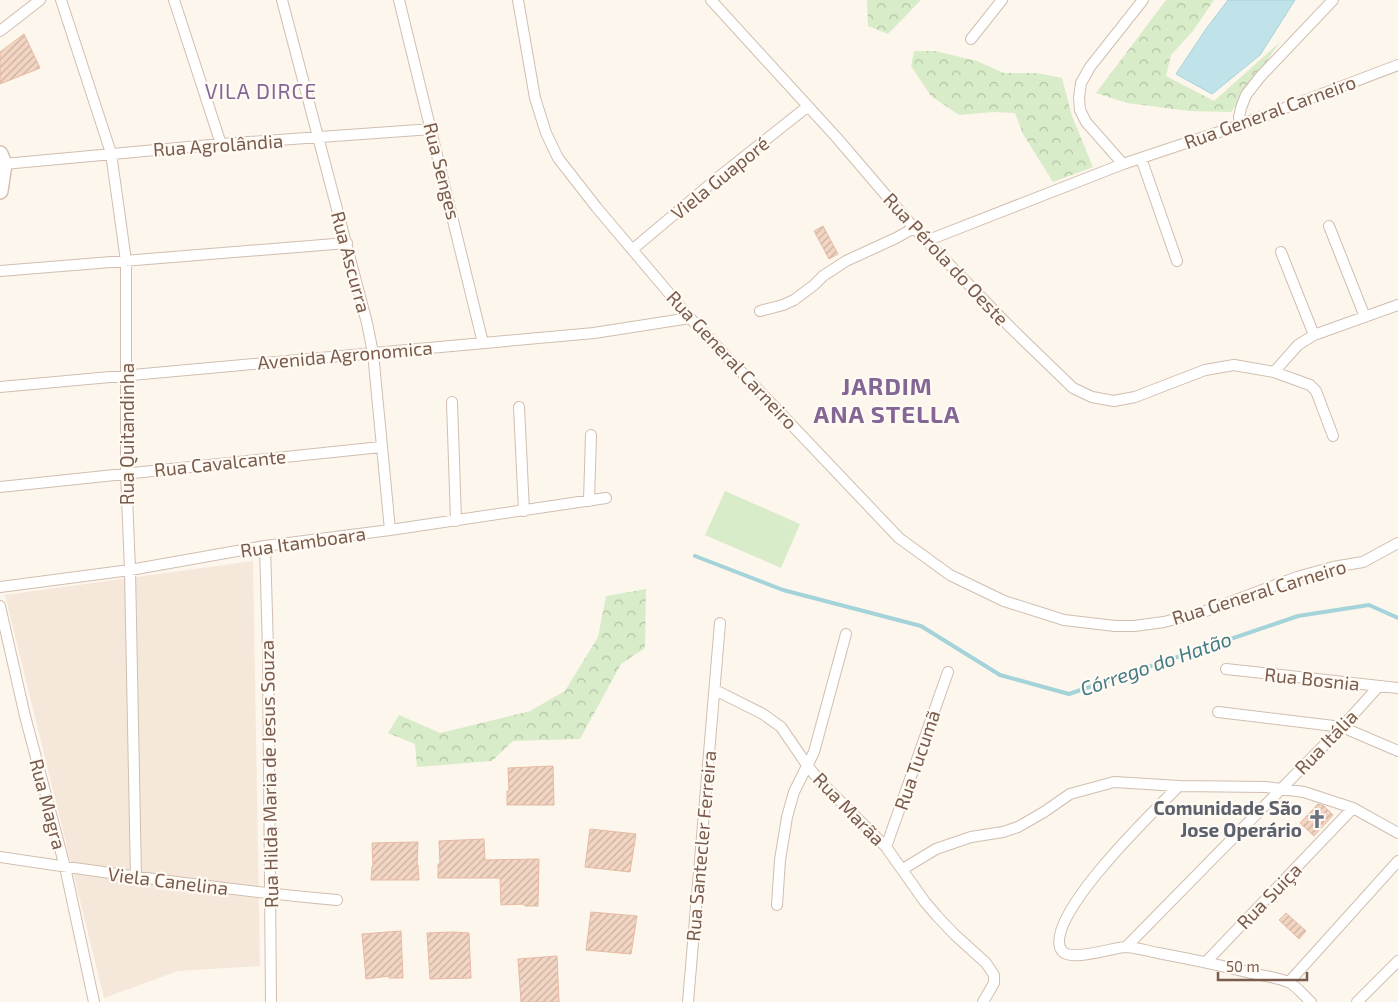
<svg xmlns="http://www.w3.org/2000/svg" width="1398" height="1002" viewBox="0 0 1398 1002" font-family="'Exo 2',sans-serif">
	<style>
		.residential { fill: #f5e8da }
		.forest { fill: url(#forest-crowns) }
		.park { fill: #d8ecc9 }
		.water { fill: #bfe3e8; stroke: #a5d3da }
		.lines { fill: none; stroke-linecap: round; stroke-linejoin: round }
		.stream { stroke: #a5d3da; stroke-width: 4 }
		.building { fill: url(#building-hatch); stroke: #e6bba3 }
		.minor-casing { stroke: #d1beb0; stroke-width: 12 }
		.secondary-casing { stroke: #d6c0b0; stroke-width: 18 }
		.minor { stroke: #fff; stroke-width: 10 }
		.secondary { stroke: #fff; stroke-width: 15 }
		.labels { text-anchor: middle; stroke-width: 4.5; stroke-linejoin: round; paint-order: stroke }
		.street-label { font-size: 19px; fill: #7a5c4d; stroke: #fffaf3 }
		.worship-label { font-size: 19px; font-weight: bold; fill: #5b616d; stroke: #fffaf3; text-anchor: end }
		.water-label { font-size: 20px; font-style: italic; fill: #437c86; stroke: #fffaf3 }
		.quarter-label { font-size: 21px; letter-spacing: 1px; fill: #846695; stroke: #fffaf3 }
		.district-label { font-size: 24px; font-weight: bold; letter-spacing: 1px; fill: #846695; stroke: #fffaf3 }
	</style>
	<defs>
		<pattern id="forest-crowns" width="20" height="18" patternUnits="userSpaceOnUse" patternTransform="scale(1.25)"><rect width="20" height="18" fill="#d8ecc9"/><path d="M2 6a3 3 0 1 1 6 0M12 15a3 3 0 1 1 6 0" fill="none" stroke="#b4c2a5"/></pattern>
		<pattern id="building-hatch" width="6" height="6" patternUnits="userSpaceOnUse" patternTransform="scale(1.25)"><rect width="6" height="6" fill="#f3d5c3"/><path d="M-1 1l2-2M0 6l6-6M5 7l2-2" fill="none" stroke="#cab0a1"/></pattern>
	</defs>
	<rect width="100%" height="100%" fill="#fdf6ec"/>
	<path class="residential" d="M253,561L260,966L178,971L104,998L5,595Z"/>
	<path class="forest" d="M867,0H921L888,34L868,26Z
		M1166,0H1214L1193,31L1171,55L1166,76L1214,101L1280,42L1231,112L1189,111L1127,103L1096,93Z
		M914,51H935L977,61L1004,73H1037L1062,78L1072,116L1093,167L1053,182L1023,134L1015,113L993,112L959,115L931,96L911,66Z
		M646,589L645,648L621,664L580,739L513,741L492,761L417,767L415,744L388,733L399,715L440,733L530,711L565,691L598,637L606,596Z"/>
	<path class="park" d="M725,491L800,524L781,568L705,535Z"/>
	<path class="water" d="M1228,0H1295L1260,55L1212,94L1176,74L1206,29Z"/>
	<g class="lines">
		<path class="stream" d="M695,556L783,590L921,626L1000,675L1069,694L1298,616L1369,605L1398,618"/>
	</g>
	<path class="building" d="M24,34L40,68L0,84V52Z
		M823,226L838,254L829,259L814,231Z
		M553,766L554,805H507V791H509L508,768Z
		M1318,804L1324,806L1333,815L1314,836L1300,823Z
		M590,829L636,834L630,872L585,867Z
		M484,839L485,860L539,859L538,906H525L524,904L501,905L500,878H438V864H440L439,841Z
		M418,842L417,865H418L419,880H371L372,866H373L372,843Z
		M591,912L637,916L631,954L586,950Z
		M1286,913L1306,931L1299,939L1279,920Z
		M401,931L403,978H389V976L366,979L362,934Z
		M453,932L469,933L471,978L430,979L427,933Z
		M557,956L559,1002H521L518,959Z"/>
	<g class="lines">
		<g class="minor-casing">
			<path id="minor" d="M61,0L111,153L126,261V472L130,570L136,878
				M174,0L221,144
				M282,0L367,323L373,353L390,530
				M399,0L483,343
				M518,0L535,98L546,133L558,158L597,208L690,318L748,379L899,538L950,575L1004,601L1064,620L1115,626H1134L1164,622L1206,611L1297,577L1333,567L1363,562L1398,543
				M711,0L837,138L914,228L1011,328L1073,388L1092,397L1114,401L1135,397L1205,370L1234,365L1274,372L1310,385L1316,391L1333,436
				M0,31L40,0
				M971,39L1002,0
				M1240,125L1239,117L1241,108L1246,95L1260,77L1333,0
				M1141,158L1177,261
				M4,164L221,144L432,129
				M1123,164L1086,122L1080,110L1079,98L1081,83L1090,67L1143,0
				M1329,226L1365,317
				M926,241L1123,164L1240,125L1398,65
				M633,249L720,176L807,107
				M1281,252L1314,335
				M0,271L347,243
				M760,311L783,305L794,300L814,285L823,276L846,261L896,238L914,228
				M1274,372L1298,345L1314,335L1398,305
				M0,387L594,333L690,318
				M452,402L456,521
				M519,407L524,511
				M0,487L381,447
				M589,501L591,435
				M265,546L268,649L271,1002
				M0,587L130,570L265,546L390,530L606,498
				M0,606L25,716L65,867L94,1002
				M1226,669L1398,688
				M715,690L763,714L781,727L807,765L818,779L886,847L925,902L937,916L954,934L986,963L994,975V983L983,1002
				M1218,712L1342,727L1398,751
				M1179,786C1157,808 1039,921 1062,951C1071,962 1112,948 1125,947C1135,947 1148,951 1158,953C1190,959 1220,965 1251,973C1263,976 1277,977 1288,982C1296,985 1304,996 1311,1002
				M886,847L948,672
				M0,857C112,874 224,890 337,900
				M903,869L936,849L971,837L1003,832L1018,827L1044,812L1070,794L1114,782L1179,786L1266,787L1304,792L1353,808L1398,833
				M777,905L780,860L787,817L794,792L814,752L846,634
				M1126,947L1342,727L1379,686
				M1206,962L1353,808
				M1289,982L1398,861
				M688,1002L720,623
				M1357,1002L1398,961"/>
		</g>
		<g class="secondary-casing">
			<path id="secondary" d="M0,154L4,164L0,191"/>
		</g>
		<use href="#minor" class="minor"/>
		<use href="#secondary" class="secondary"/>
	</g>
	<defs>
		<g id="church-bare" transform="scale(1.5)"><path d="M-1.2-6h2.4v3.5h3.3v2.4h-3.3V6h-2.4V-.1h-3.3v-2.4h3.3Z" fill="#6b7280" stroke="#fffaf3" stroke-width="2.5" paint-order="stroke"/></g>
	</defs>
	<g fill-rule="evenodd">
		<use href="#church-bare" x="1317" y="819"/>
	</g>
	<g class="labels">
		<g class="street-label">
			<text transform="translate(1270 112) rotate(-20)" y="7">Rua General Carneiro</text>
			<text transform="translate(218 145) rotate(-4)" y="7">Rua Agrolândia</text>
			<text transform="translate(442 171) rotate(76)" y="7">Rua Senges</text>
			<text transform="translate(720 178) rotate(-39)" y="7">Viela Guaporé</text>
			<text transform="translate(946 259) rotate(47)" y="7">Rua Pérola do Oeste</text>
			<text transform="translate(351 262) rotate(75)" y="7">Rua Ascurra</text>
			<text transform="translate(345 355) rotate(-5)" y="7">Avenida Agronomica</text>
			<text transform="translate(732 360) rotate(47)" y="7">Rua General Carneiro</text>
			<text transform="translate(127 434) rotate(-90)" y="7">Rua Quitandinha</text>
			<text transform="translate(220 463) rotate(-6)" y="7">Rua Cavalcante</text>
			<text transform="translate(303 542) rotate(-8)" y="7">Rua Itamboara</text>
			<text transform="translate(1259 592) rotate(-17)" y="7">Rua General Carneiro</text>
			<text transform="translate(1312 679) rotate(6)" y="7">Rua Bosnia</text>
			<text transform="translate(1326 742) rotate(-46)" y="7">Rua Itália</text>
			<text transform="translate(917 760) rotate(-71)" y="7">Rua Tucumã</text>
			<text transform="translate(269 774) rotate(-91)" y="7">Rua Hilda Maria de Jesus Souza</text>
			<text transform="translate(48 804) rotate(75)" y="7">Rua Magra</text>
			<text transform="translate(849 809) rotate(46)" y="7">Rua Marãa</text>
			<text transform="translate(701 846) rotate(-85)" y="7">Rua Santecler Ferreira</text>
			<text transform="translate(168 881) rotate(7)" y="7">Viela Canelina</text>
			<text transform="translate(1269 896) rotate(-46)" y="7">Rua Suiça</text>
		</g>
		<g class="worship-label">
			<text x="1302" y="815">Comunidade São<tspan x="1302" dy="22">Jose Operário</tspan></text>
		</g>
		<g class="water-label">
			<text transform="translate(1156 664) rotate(-19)" y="7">Córrego do Hatão</text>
		</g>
		<g class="quarter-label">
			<text x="261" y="99">VILA DIRCE</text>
		</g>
		<g class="district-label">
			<text x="887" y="395">JARDIM<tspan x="887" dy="28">ANA STELLA</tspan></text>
		</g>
	</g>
	<path d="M1218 972v8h89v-8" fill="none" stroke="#7a5c4d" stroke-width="2.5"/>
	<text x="1226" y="972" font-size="15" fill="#7a5c4d" stroke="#fffaf3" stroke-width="4" paint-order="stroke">50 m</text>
</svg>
